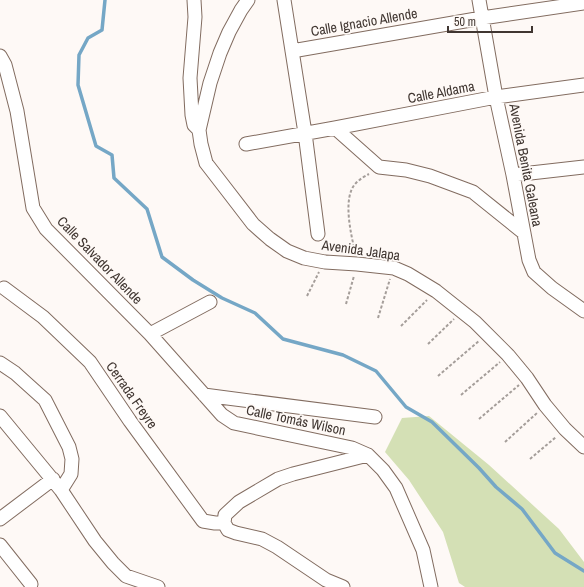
<svg xmlns="http://www.w3.org/2000/svg" width="584" height="587" viewBox="0 0 584 587" font-family="'Archivo Narrow',sans-serif">
	<style>
		.green { fill: #d4e0b5 }
		.lines { fill: none; stroke-linecap: round; stroke-linejoin: round }
		.stream { stroke: #75a7c6; stroke-width: 3.5 }
		.minor-casing { stroke: #826c60; stroke-width: 15 }
		.path { stroke: #a59e9a; stroke-width: 2; stroke-dasharray: 3 2; stroke-linecap: butt }
		.minor { stroke: #fff; stroke-width: 13 }
		.labels { text-anchor: middle; stroke-width: 3.5; stroke-linejoin: round; paint-order: stroke }
		.street-label { font-size: 14px; fill: #403631; stroke: #fef9f6 }
	</style>
	<rect width="100%" height="100%" fill="#fef9f6"/>
	<path class="green" d="M429,416L489,465L559,529L584,562V587H465L459,583L443,532L409,480L385,452L402,418Z"/>
	<g class="lines">
		<path class="stream" d="M105,0L102,30L88,38L79,55L78,85L96,146L112,155L114,178L147,209L162,257L193,280L222,298L255,313L283,339L343,355L376,371L406,407L432,422L479,468L496,487L522,509L555,553L584,571"/>
		<g class="minor-casing">
			<path id="minor" d="M194,0L195,17L190,78L192,115L194,125L199,130
				M248,0L241,10L229,32L220,53L210,83L199,130L201,144L206,163L223,185L253,224L270,239L287,251L304,258L325,262L357,264L394,268L408,274L436,291L475,322L508,355L527,378L545,405L565,429L584,447
				M284,0L305,133L318,234
				M479,0L496,97L513,175L529,260L534,272L552,288L584,311
				M292,51L482,18L584,3
				M0,56L5,65L17,111L33,208L46,229L150,334L222,415L234,423L352,448L368,455L383,470L396,488L423,550L431,587
				M335,128L379,167L406,170L430,176L473,192L524,233
				M246,144L335,128L496,97L584,85
				M513,175L584,167
				M4,288L43,317L90,362L130,421L203,521L215,523H224
				M150,334L210,302
				M0,363L15,373L45,400L69,447L72,459L71,474L61,490
				M204,395L375,417
				M0,416L61,490L95,541L113,563L126,576L158,587
				M0,519L53,479
				M0,545L31,584
				M343,587L326,580L277,547L262,539L236,533L228,530L224,523L225,515L239,502L278,479L293,474L368,455"/>
		</g>
		<path class="path" d="M355,252C351,234 342,197 356,183C360,179 365,176 369,174
			M307,296L319,272
			M346,304L354,276
			M378,318L390,279
			M401,326L427,300
			M428,344L454,319
			M438,376L479,341
			M461,395L500,362
			M479,419L519,385
			M505,442L537,413
			M530,459L556,437"/>
		<use href="#minor" class="minor"/>
	</g>
	<g class="labels">
		<g class="street-label">
			<text transform="translate(364 22) rotate(-10)" y="5">Calle Ignacio Allende</text>
			<text transform="translate(441 92) rotate(-11)" y="5">Calle Aldama</text>
			<text transform="translate(526 165) rotate(79)" y="5">Avenida Benita Galeana</text>
			<text transform="translate(361 250) rotate(8)" y="5">Avenida Jalapa</text>
			<text transform="translate(100 260) rotate(46)" y="5">Calle Salvador Allende</text>
			<text transform="translate(132 395) rotate(55)" y="5">Cerrada Freyre</text>
			<text transform="translate(296 420) rotate(12)" y="5">Calle Tomás Wilson</text>
		</g>
	</g>
	<path d="M448 26v6h84v-6" fill="none" stroke="#403631" stroke-width="2"/>
	<text x="454" y="26" font-size="12" fill="#403631" stroke="#fef9f6" stroke-width="3" paint-order="stroke">50 m</text>
</svg>
